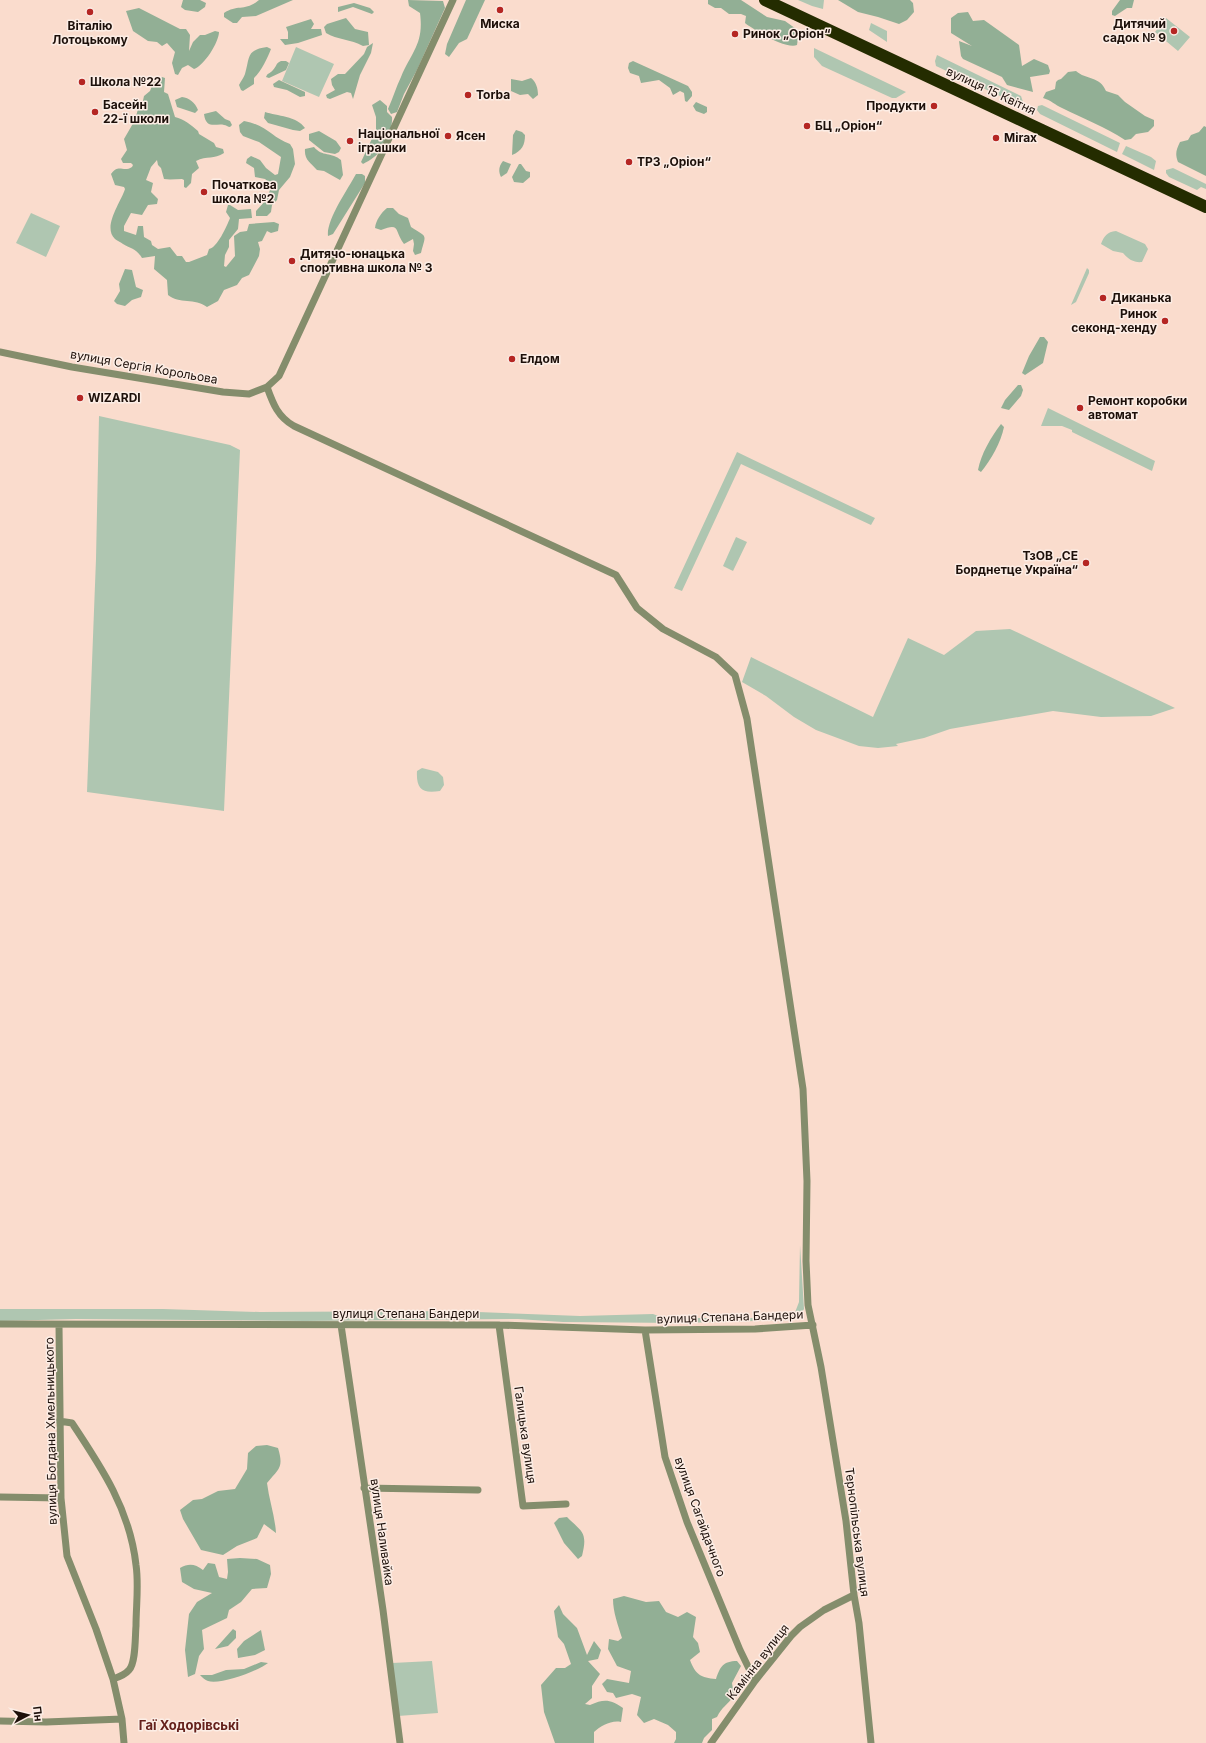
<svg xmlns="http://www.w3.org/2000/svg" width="1206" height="1743" viewBox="0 0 1206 1743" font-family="Inter,sans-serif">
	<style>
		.green { fill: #afc6b1 }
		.forest { fill: #92af95 }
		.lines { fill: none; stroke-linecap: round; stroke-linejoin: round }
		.street { stroke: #848d6c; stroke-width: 7 }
		.highway { stroke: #242c00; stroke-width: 12 }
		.poi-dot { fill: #b52623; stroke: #fcede5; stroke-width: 1.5 }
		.labels { text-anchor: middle; stroke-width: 3; stroke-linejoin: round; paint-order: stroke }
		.poi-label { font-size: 12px; font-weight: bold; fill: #1d100a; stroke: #fcede5; text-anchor: start }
		.street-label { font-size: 12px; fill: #1d100a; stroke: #fcede5 }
		.neighbourhood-label { font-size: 13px; font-weight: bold; fill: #65211c; stroke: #fcede5 }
	</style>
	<rect width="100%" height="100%" fill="#fadccd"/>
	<path class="green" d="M798,0H824L823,9L812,6Z
		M1166,18L1190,37L1178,51L1155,32Z
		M871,23L887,31V42L869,30Z
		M296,47L334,64L319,97L282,81Z
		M814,48L906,92L896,98H892L822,66L814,57Z
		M937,55L1021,96L1023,102L1019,105L936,66L935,61Z
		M1042,105L1120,143L1117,152L1040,114L1037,110L1038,106Z
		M1126,146L1151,157L1156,161L1154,170L1122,154Z
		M1173,168L1206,184V189L1201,187L1197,190L1169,177L1166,173V170Z
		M31,213L60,226L46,257L16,243Z
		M1116,231L1145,244L1148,249L1142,262C1134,263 1128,259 1123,253L1113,251L1101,244C1104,236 1107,232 1116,231Z
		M1087,268L1089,270V273L1076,302L1071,305Z
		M1048,408L1155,461L1152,471L1072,432V430L1062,426H1041Z
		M99,416L230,445L240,450L224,811L87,792L96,559Z
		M737,452L875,518L871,525L741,464L682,591L674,588Z
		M736,537L747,542L733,571L723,566Z
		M1010,629L1175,708L1151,716L1101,717L1053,711L950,729L924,738L896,744L898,746L878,748L859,746L816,730L794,717L766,696L742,682L751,657L873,717L908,638L944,655L976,631Z
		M422,768L438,772L443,777L444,785L440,791C422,794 416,789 417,771Z
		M800,1245L804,1309L798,1318L791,1320L680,1323L563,1322L518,1319L305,1321L76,1319L0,1321V1309H163L260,1312L452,1311L580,1316L653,1314L664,1318H751L794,1315L799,1302Z
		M432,1661L438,1713L398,1716L392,1663Z"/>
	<path class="forest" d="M183,0H200L206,3L205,7L198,12L185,10L181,7Z
		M259,0H293L256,16L242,17L237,23H233L224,17V13C238,4 245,12 259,0Z
		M408,0L443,1L445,8L417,70L404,94L397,112L391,114L388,109C393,98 396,87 401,77C412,51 424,44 420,13L409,6Z
		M466,0H485L467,39L459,43L449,57L445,54L447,44Z
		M708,0H741L767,17L785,21L799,31L797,45C787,50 754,30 745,23L746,16L741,14H729L721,8H715L708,4Z
		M838,0H910L913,3L914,12L907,20L899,24L878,17L858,12Z
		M1120,0H1134L1132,8H1127L1115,16L1112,15V11Z
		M354,3L370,8L374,12L372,14L353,7L338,12V7Z
		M139,8L180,29H186L190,35L189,51L193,42L200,35H205L215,31L219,32C219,42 204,66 194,69L188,65L182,68L178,75L175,74L172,63L175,52L167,43L162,46L157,42L148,41L133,31L126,11Z
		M968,12L973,21L984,20L1019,45L1022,66L1034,59L1048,65L1050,71L1049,74L1030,77L1033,92L1007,85L1002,77L963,59L961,56L959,41L972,46L951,33V18L958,13Z
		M346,18L355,29L368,32L369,45L363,46C351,39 337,40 326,33L324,27L327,24Z
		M311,19L314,24L311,29H321L322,35L298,43L285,45L280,39H288V32L286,27Z
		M373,43L371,53L360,75L353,99L351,93L347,92L330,99L327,98L326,95L335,90L332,85L331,79L338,74H345L364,54L367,47Z
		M267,47L271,49C268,57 261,72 254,78V84L243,91L241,90L239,85C241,81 244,77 245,74C250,57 246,50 267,47Z
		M281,61H286L289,63L286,70L269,78L266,77C268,72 270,74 273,70C277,66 275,64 281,61Z
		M633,61L688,86L692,92V96L687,102L685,101L684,93L680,91L673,95L670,88L659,80L641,83L639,76L630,73L628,68L629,63Z
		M1076,71C1086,80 1100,76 1106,91L1118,95L1125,102L1145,116L1154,120V126L1148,132L1136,134L1131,139L1125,140C1105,127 1084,119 1062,108C1055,105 1051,100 1043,98L1046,92L1055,89L1056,82L1058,80L1061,79L1068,72Z
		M162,77L165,78L164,92L168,94L175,117C184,119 191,125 198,131L199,134L214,143L216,147L223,149L224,153C214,160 207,155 196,161L199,168L192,174L191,183L186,188L184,187V180L182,179C176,179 170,180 164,179L161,168L158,165L157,160L151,167L146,180L153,183L151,192L158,199L157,204L148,205L142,215L131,213L124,226V231L136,235L138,226H143L144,237L151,241L152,245L158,249L170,247L177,256H182L186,262H189L207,255L209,249C217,248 227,226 230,218L226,212L228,205H230L238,210L251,209L252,218L239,219L238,229L229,240V247L225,255L224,266L226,267L235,256L234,236L240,232L247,231L249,224L274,222L279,224L278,231L271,233L267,231L262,241L258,242L260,249L259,256L249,275L242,278L237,285L224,290L218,301L207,307C195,298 179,304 168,295L167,280L154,269L155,256L142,258C136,248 131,249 123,244C121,242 117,241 115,239C102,227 121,202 125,189L124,187L115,185L111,174C119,163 123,173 132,167L133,165L131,163H123L121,159L127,150L124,139L135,120L138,109L142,105L144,96L150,91L153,83Z
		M531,78C536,82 538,88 538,95L533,99L528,94L520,95L511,91V79L522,81Z
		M279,80L305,92V96L300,97L287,90L274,87L273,84Z
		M182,97C189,98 195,102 198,110L195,113L177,107L175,100Z
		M380,100L387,106V112L392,117C393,129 384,150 374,157C371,160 366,162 363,164L361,162L376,130V117L372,105Z
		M696,102L707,107V112L704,114L696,111L693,106Z
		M216,111L225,119L230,121L232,125L230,127C228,127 226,125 224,125C216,123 206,130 204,114Z
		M265,112C277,116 297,116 305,128L300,131L293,130L268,123L264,118Z
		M244,121C267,125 272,138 290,144L293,149L295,164L290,177L279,190L277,200L272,205L271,212L267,216H256V211L266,200L272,185L265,179L255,177L254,168L246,163L247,159L251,156L260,160L266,168L275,175L278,174L281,157L259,142L243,136L240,132L239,125Z
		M1204,126L1206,127V176L1178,162C1175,154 1176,150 1180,142L1188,140L1191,135L1199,132Z
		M516,130L522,132L525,135C525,145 522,151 512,155L513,135Z
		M319,131L336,141L341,148L339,152L335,154L324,152L309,140V134Z
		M314,147C322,157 332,152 341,160L343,175L340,180L324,171L317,170C311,163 304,160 305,149Z
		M503,161L511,164L507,173L501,177C498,171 499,166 503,161Z
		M519,164H521L526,171L530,172V177L523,183L514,182L512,177Z
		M356,174H362L365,176V183L333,234L328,236C326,220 348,189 356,174Z
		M387,208H393L399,214L408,218L411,227C428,238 426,233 421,253L415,255L413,251L414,244L413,239L404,244C394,231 401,222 381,230L375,228C376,220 381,213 387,208Z
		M125,269L132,270L136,287L143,290L141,297L132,300L125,306L117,304L114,301L120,291L119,284Z
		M1040,337H1044L1048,342L1043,363L1025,375L1022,373L1029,356Z
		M1018,385H1021L1023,390L1021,396L1009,410L1001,408L1005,400Z
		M1001,424L1004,427C1001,442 991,460 981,472L978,470C981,454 991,437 1001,424Z
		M267,1445L278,1448C284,1468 279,1468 267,1483C269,1500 275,1516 276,1533L264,1524L257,1538L237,1546L223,1555L201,1550L183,1519L180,1510L193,1500L202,1499L218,1491L235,1489L247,1469L248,1453L256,1446Z
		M567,1517C582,1532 588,1532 582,1556L578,1559L564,1543L554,1523L559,1518Z
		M240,1558L257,1559L270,1565L271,1574L267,1588L252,1589L241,1602L229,1610L227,1618L202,1630L204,1649L199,1656L195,1674L188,1677L185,1650L189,1614L197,1602L212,1593L194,1589L182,1582L180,1568C189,1563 195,1564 203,1570L208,1563L215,1564L219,1577L227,1579L228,1572L227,1559Z
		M624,1596L646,1602L659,1601L666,1612L678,1617L687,1612L696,1617L693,1637L698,1643L700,1652L690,1660C695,1674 701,1678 716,1679C720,1667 723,1661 737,1661L741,1666L732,1683L734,1696C727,1705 722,1707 717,1717L712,1719V1730L704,1738L702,1743H674L676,1739V1732L668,1725L654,1719L644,1723L637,1715L641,1697L632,1694L616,1698L613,1693L607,1692L602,1684L607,1679L629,1683L631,1671L617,1666L608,1649L609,1639L618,1641L622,1638C618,1625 613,1612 613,1599Z
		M559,1605L563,1614L577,1628L587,1655L594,1641L601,1650L598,1659L588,1661L600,1674L592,1686V1698L585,1704L590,1705C604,1699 610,1699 623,1708L621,1722C611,1720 601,1726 594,1732V1743H555L544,1712L541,1685L556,1668H565L571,1664L564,1644L558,1637L554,1611Z
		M233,1629L236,1631V1638L228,1646L215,1649Z
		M261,1630L265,1650L255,1655L238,1658L237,1649L244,1641Z
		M261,1662L268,1663C258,1671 220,1685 208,1681C205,1680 202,1677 200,1675H212L226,1670L244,1669Z"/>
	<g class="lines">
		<path class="street" d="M0,352L72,367L223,392L249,394L267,387L279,376L453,0
			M267,387C273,404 278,417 294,426L616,575L637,608L663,629L716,657L735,675L747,719L803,1089L807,1181L806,1261L808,1305L821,1367L846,1521L854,1595L859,1623L871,1743
			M0,1324L499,1325L645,1330L755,1329L813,1325
			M59,1325L61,1498L67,1556L96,1629L113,1679L122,1719L124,1743
			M341,1325L383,1610L400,1743
			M499,1325L523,1506L566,1504
			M645,1330L665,1457L687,1522L740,1650L755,1681
			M59,1421L72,1423C102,1468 130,1510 136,1565C139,1585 136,1606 136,1626C135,1636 136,1663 129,1670C125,1675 119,1677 113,1679
			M364,1488L478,1490
			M0,1497L61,1498
			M0,1721L46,1722L122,1719
			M711,1743L755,1681L791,1636L800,1627L824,1610L854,1595"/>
		<path class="highway" d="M765,0L1206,207"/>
	</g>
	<g class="poi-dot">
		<circle cx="500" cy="10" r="4"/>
		<circle cx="90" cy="12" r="4"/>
		<circle cx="1174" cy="31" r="4"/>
		<circle cx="735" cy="34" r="4"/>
		<circle cx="82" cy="82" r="4"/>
		<circle cx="468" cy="95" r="4"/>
		<circle cx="934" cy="106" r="4"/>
		<circle cx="95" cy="112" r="4"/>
		<circle cx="807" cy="126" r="4"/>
		<circle cx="448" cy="136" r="4"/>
		<circle cx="996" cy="138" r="4"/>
		<circle cx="350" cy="141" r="4"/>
		<circle cx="629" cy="162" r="4"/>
		<circle cx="204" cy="192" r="4"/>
		<circle cx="292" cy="261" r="4"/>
		<circle cx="1103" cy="298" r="4"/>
		<circle cx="1165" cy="321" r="4"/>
		<circle cx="512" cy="359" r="4"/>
		<circle cx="80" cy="398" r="4"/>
		<circle cx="1080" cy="408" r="4"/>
		<circle cx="1086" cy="563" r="4"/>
	</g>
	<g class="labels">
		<g class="poi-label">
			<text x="500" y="28" text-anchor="middle">Миска</text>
			<text x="1166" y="28" text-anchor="end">Дитячий<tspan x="1166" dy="14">садок № 9</tspan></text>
			<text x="90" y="30" text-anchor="middle">Віталію<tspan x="90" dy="14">Лотоцькому</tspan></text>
			<text x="743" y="38">Ринок „Оріон“</text>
			<text x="90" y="86">Школа №22</text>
			<text x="476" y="99">Torba</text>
			<text x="103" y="109">Басейн<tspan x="103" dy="14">22-ї школи</tspan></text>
			<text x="926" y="110" text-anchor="end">Продукти</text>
			<text x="815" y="130">БЦ „Оріон“</text>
			<text x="358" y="138">Національної<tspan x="358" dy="14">іграшки</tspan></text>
			<text x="456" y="140">Ясен</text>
			<text x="1004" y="142">Mirax</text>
			<text x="637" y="166">ТРЗ „Оріон“</text>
			<text x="212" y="189">Початкова<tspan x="212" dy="14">школа №2</tspan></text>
			<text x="300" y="258">Дитячо-юнацька<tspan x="300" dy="14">спортивна школа № 3</tspan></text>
			<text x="1111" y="302">Диканька</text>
			<text x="1157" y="318" text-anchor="end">Ринок<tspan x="1157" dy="14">секонд-хенду</tspan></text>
			<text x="520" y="363">Елдом</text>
			<text x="88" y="402">WIZARDI</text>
			<text x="1088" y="405">Ремонт коробки<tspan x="1088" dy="14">автомат</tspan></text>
			<text x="1078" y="560" text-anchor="end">ТзОВ „СЕ<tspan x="1078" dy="14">Борднетце Україна“</tspan></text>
		</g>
		<g class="street-label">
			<text transform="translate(991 91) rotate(25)" y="4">вулиця 15 Квітня</text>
			<text transform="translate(144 367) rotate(10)" y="4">вулиця Сергія Корольова</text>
			<text x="406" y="1318">вулиця Степана Бандери</text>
			<text transform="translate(730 1317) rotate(-2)" y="4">вулиця Степана Бандери</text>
			<text transform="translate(51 1431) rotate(-91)" y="4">вулиця Богдана Хмельницького</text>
			<text transform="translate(525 1435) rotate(82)" y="4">Галицька вулиця</text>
			<text transform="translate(700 1517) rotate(70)" y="4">вулиця Сагайдачного</text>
			<text transform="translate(382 1532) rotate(82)" y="4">вулиця Наливайка</text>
			<text transform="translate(857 1532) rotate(83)" y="4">Тернопільська вулиця</text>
			<text transform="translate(758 1662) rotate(-52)" y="4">Камінна вулиця</text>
		</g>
		<g class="neighbourhood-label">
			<text x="189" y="1730">Гаї Ходорівські</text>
		</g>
	</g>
	<g transform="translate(28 1715) rotate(83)" stroke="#fcede5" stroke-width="3" paint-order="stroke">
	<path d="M0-3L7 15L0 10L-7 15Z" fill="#1d100a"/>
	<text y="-6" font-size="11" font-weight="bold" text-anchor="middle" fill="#1d100a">Пн</text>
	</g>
</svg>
